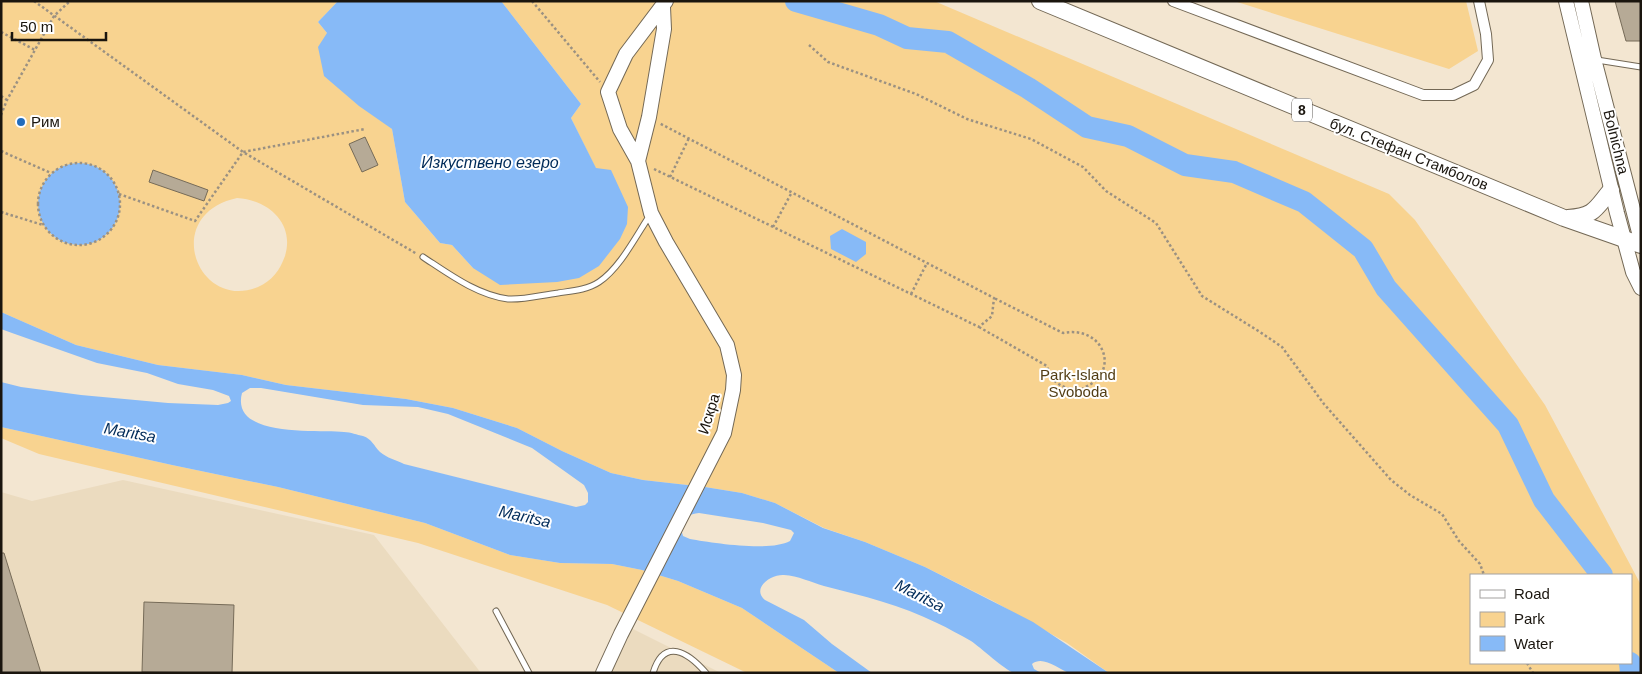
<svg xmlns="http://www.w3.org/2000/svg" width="1642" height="674" viewBox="0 0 1642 674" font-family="Arial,sans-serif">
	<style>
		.built { fill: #ebdbbf }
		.green { fill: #f8d390; fill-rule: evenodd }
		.water { fill: #87baf7; fill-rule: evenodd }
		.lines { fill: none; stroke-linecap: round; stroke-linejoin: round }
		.river { stroke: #87baf7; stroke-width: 22 }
		.building { fill: #b6aa96; stroke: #766b58 }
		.lane-casing { stroke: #736855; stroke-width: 7 }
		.street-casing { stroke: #736855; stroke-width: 12 }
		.secondary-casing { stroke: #736855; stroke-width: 16 }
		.primary-casing { stroke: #736855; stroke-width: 18 }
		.path { stroke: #9b9182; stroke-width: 2.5; stroke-dasharray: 2.5 2.5; stroke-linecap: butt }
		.lane { stroke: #fff; stroke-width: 5 }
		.street { stroke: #fff; stroke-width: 10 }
		.secondary { stroke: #fff; stroke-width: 14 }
		.primary { stroke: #fff; stroke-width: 16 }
		.poi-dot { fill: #236dbd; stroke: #fff; stroke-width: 2 }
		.labels { text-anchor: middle; stroke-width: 4; stroke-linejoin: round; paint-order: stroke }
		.shield { fill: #fff; stroke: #5f5b56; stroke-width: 1 }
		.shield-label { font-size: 14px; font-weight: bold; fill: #1a150e }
		.poi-label { font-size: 15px; fill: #1a150e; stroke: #fff; text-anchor: start }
		.street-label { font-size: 15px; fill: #1a150e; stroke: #fff }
		.park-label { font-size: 15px; fill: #523d14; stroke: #fff }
		.water-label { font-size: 16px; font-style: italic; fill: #002b59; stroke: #fff }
	</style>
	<rect width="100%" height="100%" fill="#f3e6d1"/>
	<path class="built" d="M123,480L374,535L481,673H1V492L32,501Z
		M629,627L721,673H609Z"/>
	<path class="green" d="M1,1H338L318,22L327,33L384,122L392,129L405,202L440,243L452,245L473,268L596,169L571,118L581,104L501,1H934L1389,194L1415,220L1545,405L1641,585V673H1109L1067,643L993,601L925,567L865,542L824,528L775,503L742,493L705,487L643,480L611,473L562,451L517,428L453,408L406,399L286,385L242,375L158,365L76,345L1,312ZM237,198C268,200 295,223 285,256C280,270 272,281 258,287C198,312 160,215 237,198ZM1471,575H1631V663H1471Z
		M1234,1H1466L1478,51L1449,69Z
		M1,427L172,465L278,487L425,523L510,555L560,563L612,564L642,570L678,581L742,608L839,673H747L607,605L418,543L39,454L1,438Z"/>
	<path class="water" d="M338,1H501L581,104L571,118L596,168L611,170L628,207L627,224L620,239L599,266L579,278L557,282L500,285L473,268L452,245L440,243L405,202L392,129L359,106L324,76L318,47L327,33L318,22Z
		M38 204a41 41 0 1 1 82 0a41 41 0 1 1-82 0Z
		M842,229L866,242V254L856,262L831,249L830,236Z
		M1,312L76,345L158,365L242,375L286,385L406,399L453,408L517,428L562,451L611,473L643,480L705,487L742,493L775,503L823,528L865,542L925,567L1033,622L1109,673C1101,673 1075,674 1069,673C1058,669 1043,655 1032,664L1034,669L1041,673C1033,673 1021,674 1014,673C1005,670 980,647 971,641C960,635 948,628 937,623C901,605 863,596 824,586C811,582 798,576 784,575C771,574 751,588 765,600L804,620L832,644L872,673H839L742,608L678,581L642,570L612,564L560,563L510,555L425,523L278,487L172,465L1,427V382L21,387L81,395L168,403L218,405L228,403L231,401L229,396L213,390L178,384L147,373L97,363L12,333L1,329ZM250,388H261L363,405L418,407L448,414L532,448L584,485L588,493V502L585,505L576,507L404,464C396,460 387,458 380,452C374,446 372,439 363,436C357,435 351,432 344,432C320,429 230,439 242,393ZM699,513L763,523L791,530L794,533L790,541C770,552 713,543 690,539L683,536L680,526C685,517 689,514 699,513Z"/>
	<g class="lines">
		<path class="river" d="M796,1L879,25L907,38L948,42L1028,88L1087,127L1128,136L1185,165L1234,172L1304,202L1363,249L1386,288L1508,425L1544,500L1602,575
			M1630,663L1631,673"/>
	</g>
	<path class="building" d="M1615,1H1641V41H1626Z
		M365,137L378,165L362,172L349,144Z
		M153,170L208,190L204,201L149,182Z
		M1,553H4L41,673H1Z
		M144,602L234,605L232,673L142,672Z"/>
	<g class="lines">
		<g class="lane-casing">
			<path id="lane" d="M1597,60L1641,67
				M423,257C449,274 477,295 508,299C524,300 542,295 558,293C571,291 587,290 599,282C620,268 636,236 650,215
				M496,611L529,673
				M653,673C664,637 688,652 706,673"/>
		</g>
		<g class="street-casing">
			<path id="street" d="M1173,1L1423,95H1453L1474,85L1488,60L1486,34L1479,1"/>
		</g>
		<g class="secondary-casing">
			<path id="secondary" d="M1566,1L1617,213L1633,272L1641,288
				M1581,1L1594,59L1641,240
				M638,161L649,117L664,29L663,7
				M603,673L621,634L724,433L733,390L734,375L727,345L666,242L651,213L638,161L620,129L608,92L626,54L666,1"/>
		</g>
		<g class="primary-casing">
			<path id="primary" d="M1040,1L1564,218L1641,245
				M1568,218C1595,216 1595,209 1611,190"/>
		</g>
		<path class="path" d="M34,1L243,152L417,254
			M532,1L600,82
			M1,32L35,50
			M809,45L828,62L916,94L967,119L1031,139L1083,167L1106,191L1156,223L1202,296L1260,332L1282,347L1324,404L1391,480L1410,495L1442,514L1459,541L1480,564L1484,575
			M1,96L7,100
			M1,115L7,100L54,16L70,1
			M1,151L51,173
			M38 204a41 41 0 1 1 82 0a41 41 0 1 1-82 0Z
			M654,169L979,327L992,316L994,298L659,123
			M670,177L689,138
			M119,194L195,221L243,152L365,129
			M1,212L43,225
			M773,227L792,192
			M911,294L927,263
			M979,327L1047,366C1050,377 1055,384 1067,388C1070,389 1075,391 1078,391C1080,390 1083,389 1085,387C1121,372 1104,325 1063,333L994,298
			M1527,663L1533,673"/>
		<use href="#lane" class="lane"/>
		<use href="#street" class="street"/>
		<use href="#secondary" class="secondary"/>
		<use href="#primary" class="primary"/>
	</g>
	<circle class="poi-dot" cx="21" cy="122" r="5"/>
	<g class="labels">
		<rect class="shield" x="1292" y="98.5" width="20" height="23" rx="4"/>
		<g class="shield-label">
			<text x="1302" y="115">8</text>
		</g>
		<g class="poi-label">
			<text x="31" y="127">Рим</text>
		</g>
		<g class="street-label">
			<text transform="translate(1616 142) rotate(76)" y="5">Bolnichna</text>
			<text transform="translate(1409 154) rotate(22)" y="5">бул. Стефан Стамболов</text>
			<text transform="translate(709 414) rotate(-73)" y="5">Искра</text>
		</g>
		<g class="park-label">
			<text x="1078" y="380">Park-Island<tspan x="1078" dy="17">Svoboda</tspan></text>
		</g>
		<g class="water-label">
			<text x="490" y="168">Изкуствено езеро</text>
			<text transform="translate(130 432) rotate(10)" y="6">Maritsa</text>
			<text transform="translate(525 516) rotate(13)" y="6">Maritsa</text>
			<text transform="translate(920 595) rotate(27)" y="6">Maritsa</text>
		</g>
	</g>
	<rect width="1642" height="674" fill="none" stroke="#1a150e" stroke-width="5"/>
	<rect x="1470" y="574" width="162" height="90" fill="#ffffff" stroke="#a3a19f"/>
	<rect x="1480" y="590" width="25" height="8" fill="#ffffff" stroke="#a3a19f"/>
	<text x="1514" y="599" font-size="15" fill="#1a150e">Road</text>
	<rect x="1480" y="612" width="25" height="15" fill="#f8d390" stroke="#a3a19f"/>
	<text x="1514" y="624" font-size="15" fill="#1a150e">Park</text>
	<rect x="1480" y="636" width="25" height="15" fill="#87baf7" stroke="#a3a19f"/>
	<text x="1514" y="649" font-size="15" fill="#1a150e">Water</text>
	<path d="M12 32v8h94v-8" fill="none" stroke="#1a150e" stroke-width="2.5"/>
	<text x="20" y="32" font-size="15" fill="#1a150e" stroke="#ffffff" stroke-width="4" paint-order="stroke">50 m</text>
</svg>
